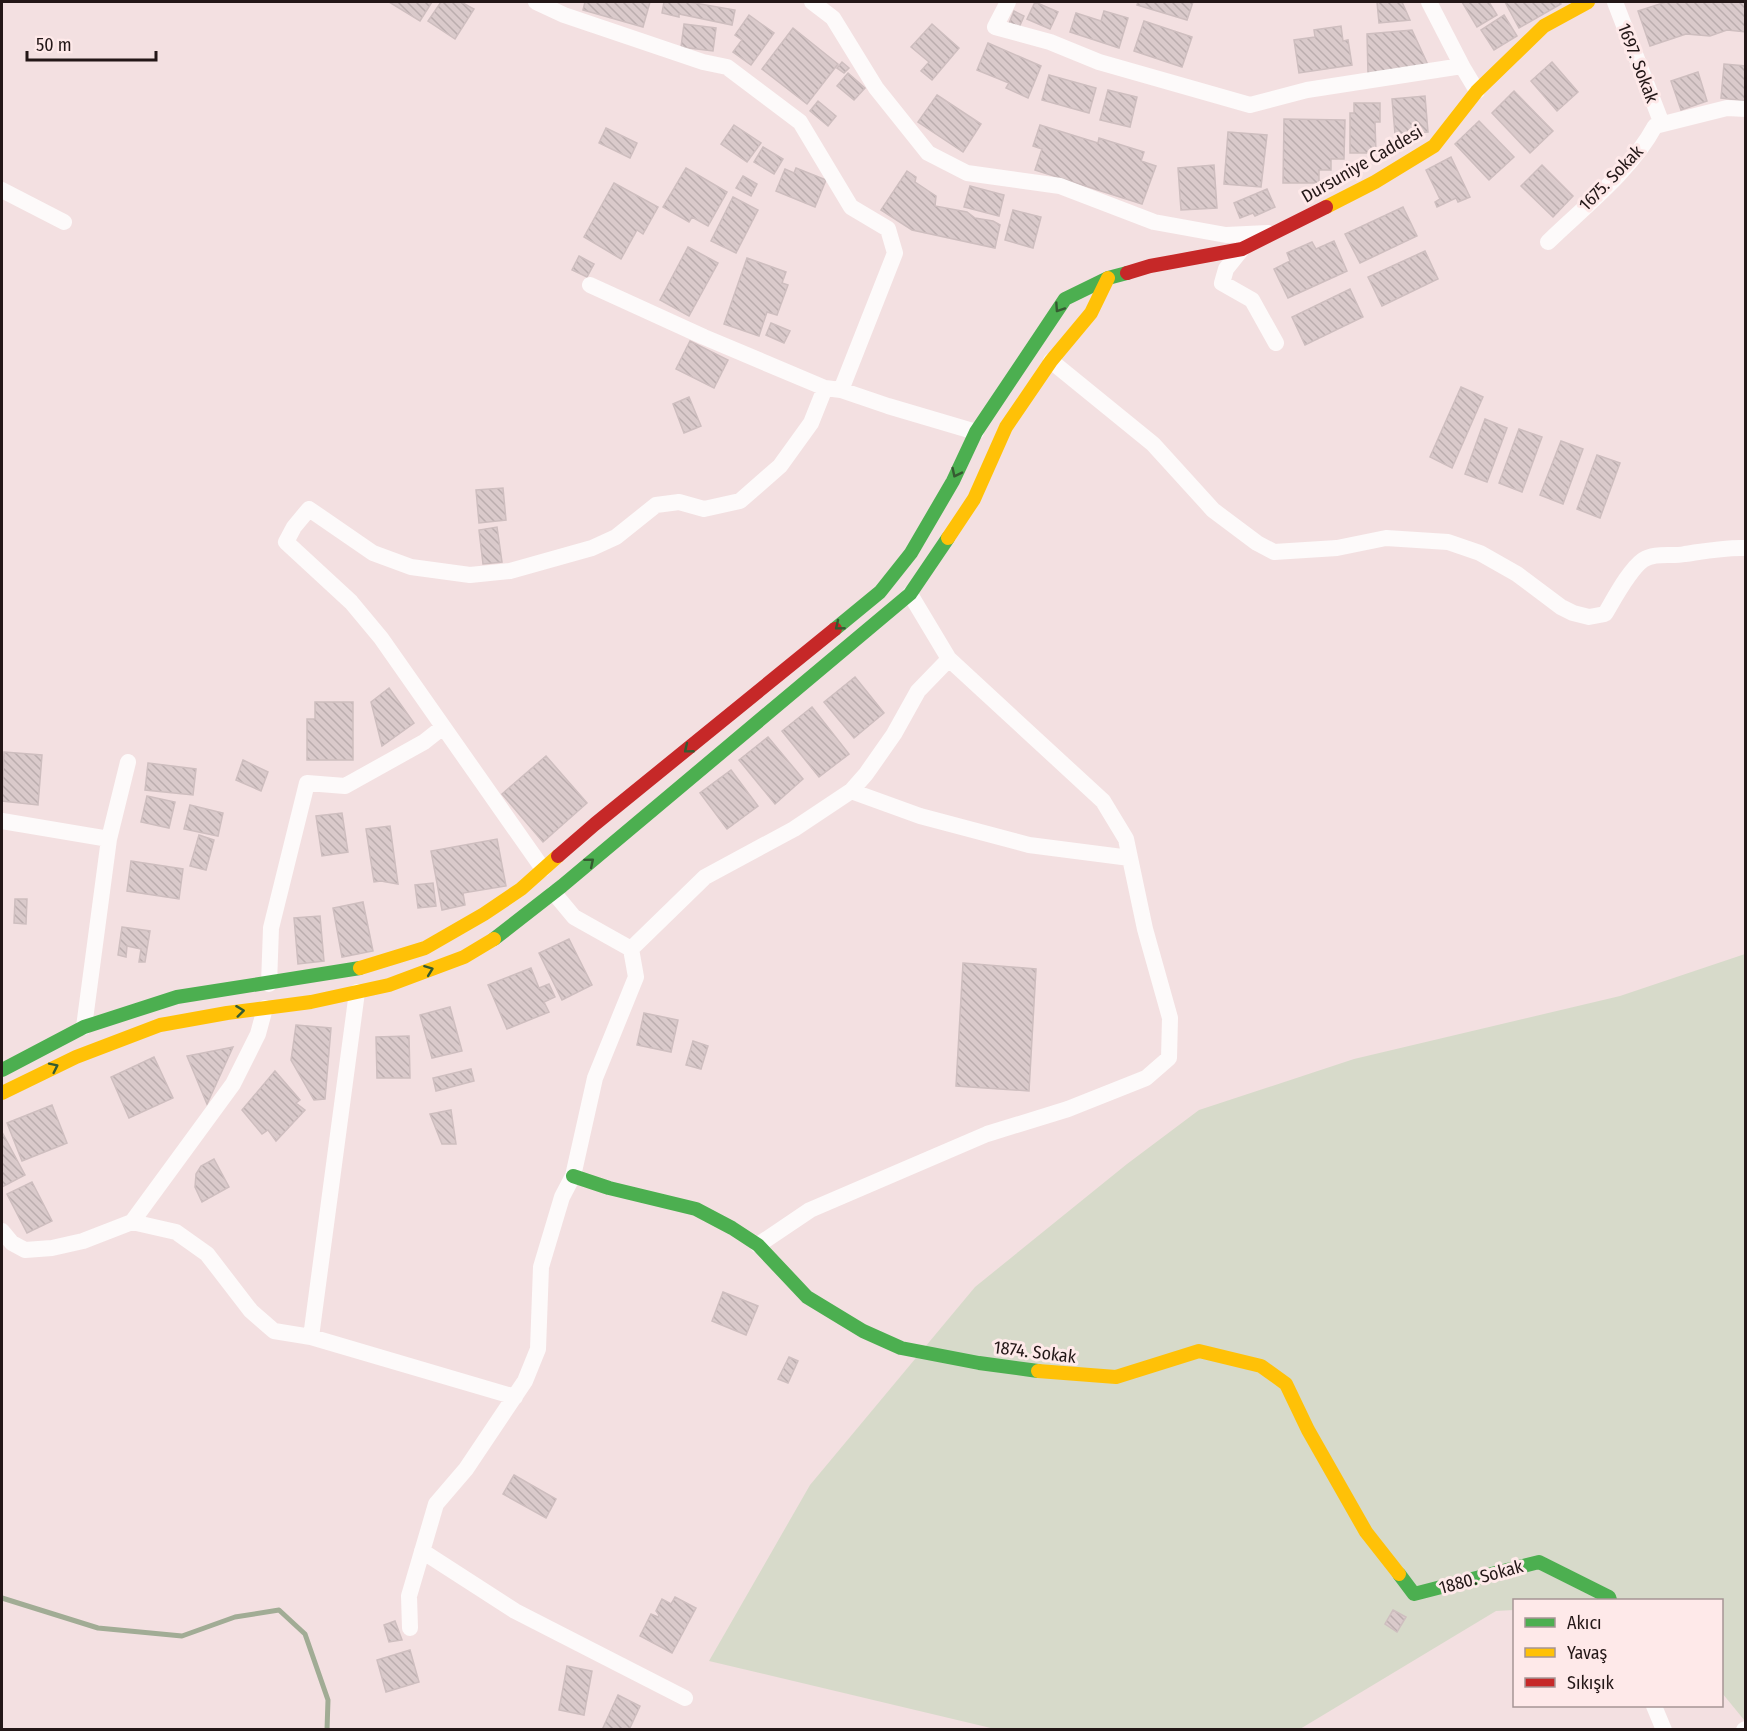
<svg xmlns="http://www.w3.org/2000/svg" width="1747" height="1731" viewBox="0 0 1747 1731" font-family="'Fira Sans Condensed',sans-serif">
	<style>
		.green { fill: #d7daca }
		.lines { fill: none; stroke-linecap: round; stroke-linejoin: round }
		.stream { stroke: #a1ac95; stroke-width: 5 }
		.building { fill: url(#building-back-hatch); stroke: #cebebf; stroke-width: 1.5 }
		.street { stroke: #fdfafa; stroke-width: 16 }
		.fast { stroke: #4caf50; stroke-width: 14 }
		.slow { stroke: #ffc107; stroke-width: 14 }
		.jam { stroke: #c62828; stroke-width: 14 }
		.oneway { stroke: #355b31 }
		.labels { text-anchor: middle; stroke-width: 6; stroke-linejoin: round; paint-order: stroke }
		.street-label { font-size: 18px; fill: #231717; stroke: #fee9e9 }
	</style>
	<defs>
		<pattern id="building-back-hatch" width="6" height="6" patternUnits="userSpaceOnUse" patternTransform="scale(1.5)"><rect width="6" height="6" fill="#dacacb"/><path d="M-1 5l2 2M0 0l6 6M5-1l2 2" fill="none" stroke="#bbadae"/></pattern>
	</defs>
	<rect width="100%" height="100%" fill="#f3e0e1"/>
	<path class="green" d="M1745,954V1721L1722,1693V1600H1514V1610L1496,1611L1300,1729H995L709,1661L810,1485L975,1287L1127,1164L1199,1110L1354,1059L1620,996Z"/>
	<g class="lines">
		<path class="stream" d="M2,1598L98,1628L182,1636L235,1617L279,1610L305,1634L328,1700L327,1730"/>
	</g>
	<path class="building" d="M389,2H432L420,21Z
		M441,2H461L474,9L455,39L428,21Z
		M585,2H650L643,27L583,10Z
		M664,2H689L735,10L732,25L679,14V17L662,13Z
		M1035,2L1058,12L1050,29L1027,19Z
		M1138,2H1193L1187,20L1137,5Z
		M1377,2H1402L1410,20L1379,23Z
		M1462,2H1489L1497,15L1477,27Z
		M1505,2H1560L1561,4L1519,28Z
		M1666,2H1746V32L1727,30L1710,36L1686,34L1650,46L1638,11Z
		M1014,11L1024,16L1018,30L1008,26Z
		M1104,11L1128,18L1119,48L1070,32L1076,13L1101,21Z
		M749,15L774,33L751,65L733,52L742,40L735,35Z
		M1504,15L1517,36L1494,50L1481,30Z
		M1144,21L1192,37L1182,67L1134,51Z
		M684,24L716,28L713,51L681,47Z
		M932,24L959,48L932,80L921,71L929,62L911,47Z
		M1341,26L1343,41L1348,40L1352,65L1299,73L1294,40L1315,37L1314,30Z
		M793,28L838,64L807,104L762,69Z
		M1412,30L1429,67L1368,74L1367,34Z
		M988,43L1041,66L1028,98L1006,88L1009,83L977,70Z
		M842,62L849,68L844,73L837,68Z
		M1552,62L1578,92L1557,111L1531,81Z
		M1724,64L1746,66V101L1721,98Z
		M1698,72L1707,101L1681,110L1671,81Z
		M848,73L865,88L854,100L837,86Z
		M1049,75L1096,88L1089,113L1042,100Z
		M1108,90L1137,97L1130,127L1100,120Z
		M1514,91L1553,131L1530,153L1492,113Z
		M937,95L981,124L963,152L918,122Z
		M1425,96L1428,132L1395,134L1392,99Z
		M818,101L836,116L828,126L810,111Z
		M1354,103H1380V122H1375L1376,153H1350V113H1354Z
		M1284,119L1345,120L1344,159H1331V170H1319V183H1283Z
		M1479,121L1514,157L1489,180L1455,144Z
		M734,125L761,143L747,162L721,144Z
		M1040,125L1098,143L1099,138L1144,152L1141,161L1156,166L1142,204L1035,170L1042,149L1033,146Z
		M606,128L637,143L630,158L599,143Z
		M1228,132L1267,135L1261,187L1224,184Z
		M763,147L783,159L774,174L754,162Z
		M1451,157L1470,197L1458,202L1456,198L1437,207L1435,202L1440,199L1426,170Z
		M1214,165L1217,208L1181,210L1178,168Z
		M1542,165L1573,196L1553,217L1521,186Z
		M686,168L727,192L708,226L692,217L689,222L663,207Z
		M796,168L826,180L815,207L776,191L785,169L794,173Z
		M907,171L916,177L915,182L936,196L935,206L967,212L975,218L993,221L1000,225L995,248L912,230L881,210Z
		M743,176L757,184L751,196L736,188Z
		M614,183L658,207L643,234L637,230L621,259L584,237Z
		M970,186L1004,195L999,216L964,207Z
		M1267,189L1275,207L1255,216L1253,213L1240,218L1234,203Z
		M733,197L758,210L736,253L711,241Z
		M1403,207L1417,236L1360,263L1345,234Z
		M1013,210L1041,217L1033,248L1005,240Z
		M1334,241L1347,271L1288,298L1274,269L1290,261L1287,253L1312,242L1316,249Z
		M688,247L718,263L689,316L660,300Z
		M1425,251L1438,279L1382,306L1368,277Z
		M579,256L594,264L587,277L572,270Z
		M747,258L786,272L782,283L788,285L777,315L767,312L759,336L724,324Z
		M1350,289L1363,317L1305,345L1292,317Z
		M771,323L790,331L784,343L766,335Z
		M690,341L728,360L714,388L676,369Z
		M1461,387L1483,397L1452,468L1430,457Z
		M689,397L701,426L684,433L673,404Z
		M1485,419L1507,428L1487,482L1465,474Z
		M1519,429L1542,437L1522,492L1499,483Z
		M1561,441L1583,449L1563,504L1540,495Z
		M1597,455L1620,463L1600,518L1577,509Z
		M503,488L506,520L479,523L476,490Z
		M497,527L502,562L483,564L479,530Z
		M855,677L884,713L854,738L824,702Z
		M389,688L414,723L382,746L371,702Z
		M315,702H353V760H307V719H315Z
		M812,707L849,754L819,777L782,731Z
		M768,737L803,779L775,804L739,760Z
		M4,752L42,755L38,805L2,801Z
		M546,756L587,803L543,842L502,794Z
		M243,760L268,772L261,791L236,780Z
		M148,763L196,769L193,795L145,790Z
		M731,770L758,806L727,829L700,793Z
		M147,796L175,802L169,828L141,822Z
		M190,805L223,813L218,836L184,829Z
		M342,813L348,852L322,856L316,816Z
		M390,826L398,884L381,881L374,882L366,829Z
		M199,835L214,840L206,870L190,866Z
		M497,839L506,886L463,893L465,905L442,910L431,851Z
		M131,861L183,869L179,899L127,891Z
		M433,883L436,906L418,908L415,885Z
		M15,899H27L26,924L14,923Z
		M363,902L373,951L342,957L333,908Z
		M320,916L324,961L298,964L294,918Z
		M122,927L150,931L145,962H139L141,949L127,946L126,957L118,955Z
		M569,939L592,985L562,1000L539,953Z
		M963,963L1036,969L1029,1091L956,1086Z
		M531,968L539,988L549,984L555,997L544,1002L549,1012L507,1029L488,985Z
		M450,1007L462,1051L432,1058L420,1015Z
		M644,1013L678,1020L671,1052L637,1045Z
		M296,1025L331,1028L325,1099L314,1100L291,1060Z
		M409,1036L410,1078H377L376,1037Z
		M693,1041L708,1046L701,1069L686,1065Z
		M233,1047L207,1104L187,1056Z
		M154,1057L173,1098L129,1118L111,1077Z
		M471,1069L474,1081L436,1091L433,1078Z
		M275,1071L300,1100L296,1103L305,1110L276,1141L268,1130L262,1134L242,1110Z
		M52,1105L67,1143L22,1161L7,1123Z
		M451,1110L456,1144H442L430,1114Z
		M2,1132L25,1175L2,1187Z
		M214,1159L229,1187L202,1202L195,1187L196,1174L201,1166Z
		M32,1182L52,1221L27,1233L7,1194Z
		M723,1292L758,1306L746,1335L712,1321Z
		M789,1357L798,1361L788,1383L778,1379Z
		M514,1475L556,1499L546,1518L503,1494Z
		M675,1597L696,1608L672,1653L640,1636L651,1614L658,1617L659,1615L656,1611L662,1599L671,1604Z
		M1393,1610L1406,1617L1397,1632L1385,1624Z
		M395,1621L402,1640L389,1642L384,1625Z
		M410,1650L419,1682L386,1692L377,1660Z
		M567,1666L592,1671L584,1715L559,1710Z
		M618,1695L640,1706L629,1730H602Z"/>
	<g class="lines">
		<path class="street" d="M536,2L564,15L703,62L727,67L800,122L851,207L888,229L895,253L841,390
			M812,2L833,18L876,88L928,153L967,173L1060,186L1154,222L1226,235L1268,233
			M1008,2L995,27L1050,42L1099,62L1250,105L1307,90L1462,66
			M1429,2L1462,66L1477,91
			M1615,2L1662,124
			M2,190L64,222
			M1548,242C1585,206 1630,172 1655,126L1727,108L1746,109
			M1242,249L1226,269L1222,283L1252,300L1276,343
			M590,285L704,337L825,388L841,390L888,406L976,432
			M1051,361L1153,444L1213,510L1257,543L1274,552L1337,548L1386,538L1448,542L1480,553L1517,574L1561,607L1573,613L1589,617L1605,614C1614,599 1629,570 1643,560C1656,552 1671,557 1685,554C1705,551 1725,547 1746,548
			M851,791L920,816L1029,845L1130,858
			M2,821L109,839
			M543,869L381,638L351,602L286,542L294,527L309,509L373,553L411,567L470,575L510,571L592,548L616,537L656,505L679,502L704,509L740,501L780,466L811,423L825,388
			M631,949L705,877L794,829L851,791L866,774L894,734L918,691L949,659
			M269,984L271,928L307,783L345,786L424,742L443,727
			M84,1027L109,839L128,762
			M132,1222L176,1232L207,1254L251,1311L274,1331L311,1337L515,1397
			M2,1231L12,1243L25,1250L52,1248L83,1241L132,1222L233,1084L258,1034L265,1008
			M758,1245L810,1210L987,1134L1068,1109L1146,1078L1169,1058L1170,1018L1145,929L1126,839L1103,801L949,659L910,594
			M311,1337L357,992
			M422,1551L515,1611L685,1698
			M410,1628L409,1596L436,1504L466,1469L525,1381L538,1349L541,1267L562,1197L573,1176L595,1078L636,977L631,949L574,917L554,893
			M1654,1706L1664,1730
			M1744,1730L1746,1729"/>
		<path class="fast" d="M835,629L880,592L911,553L953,481L976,432L1065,299L1108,278L1127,273
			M494,939L562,886L910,594L948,538
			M2,1070L84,1027L177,997L360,968
			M573,1176L609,1188L696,1209L732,1228L758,1245L807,1297L863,1331L901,1348L979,1363L1038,1371
			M1399,1574L1414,1594L1539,1562L1609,1597L1610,1600"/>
		<path class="slow" d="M1326,207L1375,182L1434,146L1477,91L1544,26L1588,2
			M948,538L974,499L1006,427L1051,361L1091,313L1108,278
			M360,968L425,948L484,914L521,889L558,856
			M2,1093L76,1057L160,1025L227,1013L311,1002L389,985L464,957L494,939
			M1038,1371L1116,1377L1199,1351L1261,1366L1286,1384L1308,1430L1366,1532L1399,1574"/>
		<path class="jam" d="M1127,273L1150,266L1242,249L1326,207
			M558,856L595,824L835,629"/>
	</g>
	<defs><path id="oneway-chevron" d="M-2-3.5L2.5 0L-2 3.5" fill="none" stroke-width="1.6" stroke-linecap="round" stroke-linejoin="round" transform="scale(1.5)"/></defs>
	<g class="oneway">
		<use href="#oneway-chevron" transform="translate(1059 308) rotate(124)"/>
		<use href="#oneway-chevron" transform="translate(956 473) rotate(116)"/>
		<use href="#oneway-chevron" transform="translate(839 626) rotate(141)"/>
		<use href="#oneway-chevron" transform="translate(688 749) rotate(141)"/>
		<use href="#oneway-chevron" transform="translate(590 862) rotate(-40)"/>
		<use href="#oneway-chevron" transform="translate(429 970) rotate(-21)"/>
		<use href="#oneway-chevron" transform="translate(240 1011) rotate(-7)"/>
		<use href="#oneway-chevron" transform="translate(54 1067) rotate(-26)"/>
	</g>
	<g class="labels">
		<g class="street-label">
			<text transform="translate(1638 63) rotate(69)" y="6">1697. Sokak</text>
			<text transform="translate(1362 164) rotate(-30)" y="6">Dursuniye Caddesi</text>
			<text transform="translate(1611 178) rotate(-46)" y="6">1675. Sokak</text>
			<text transform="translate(1035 1352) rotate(7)" y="6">1874. Sokak</text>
			<text transform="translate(1481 1577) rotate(-15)" y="6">1880. Sokak</text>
		</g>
	</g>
	<rect width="1747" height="1731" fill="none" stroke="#231717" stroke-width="6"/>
	<rect x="1513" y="1599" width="210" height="108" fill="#fee9e9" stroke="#a69595" stroke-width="1.5"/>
	<rect x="1525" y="1618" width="30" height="9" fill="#4caf50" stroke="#a69595" stroke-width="1.5"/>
	<text x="1567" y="1629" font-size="18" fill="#231717">Akıcı</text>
	<rect x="1525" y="1648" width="30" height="9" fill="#ffc107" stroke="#a69595" stroke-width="1.5"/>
	<text x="1567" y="1659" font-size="18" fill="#231717">Yavaş</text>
	<rect x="1525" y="1678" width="30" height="9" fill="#c62828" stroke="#a69595" stroke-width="1.5"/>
	<text x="1567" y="1689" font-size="18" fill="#231717">Sıkışık</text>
	<path d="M27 51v9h129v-9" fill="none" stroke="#231717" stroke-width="3"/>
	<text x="36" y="51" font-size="18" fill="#231717" stroke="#fee9e9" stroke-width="4.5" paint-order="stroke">50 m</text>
</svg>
